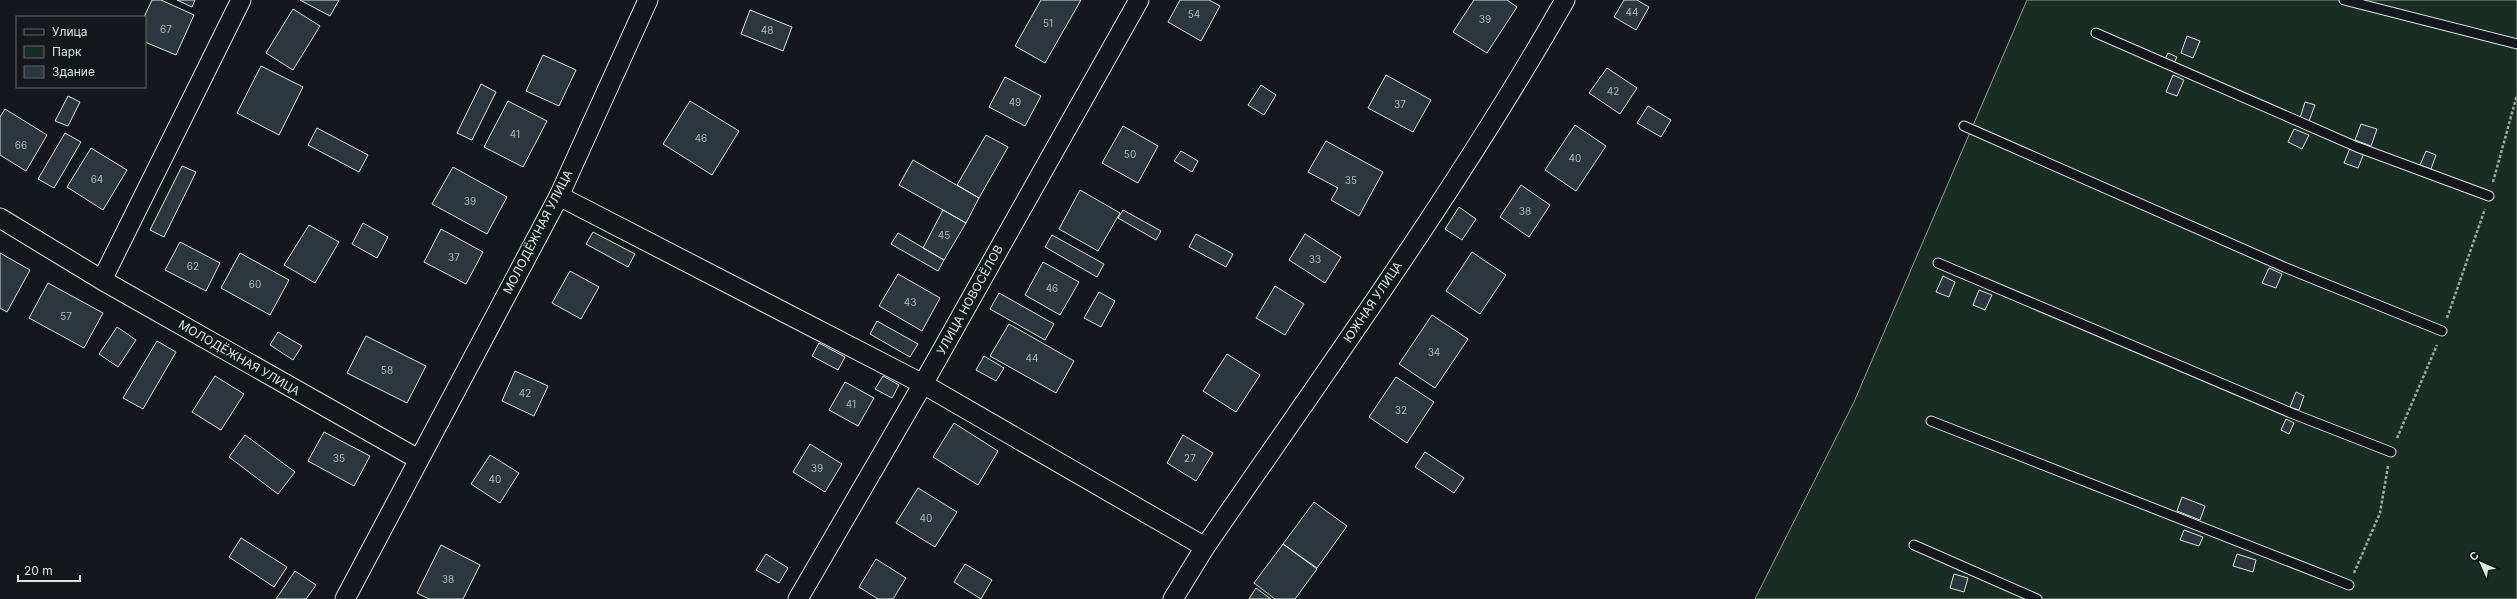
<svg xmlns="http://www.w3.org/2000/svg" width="2517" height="599" viewBox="0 0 2517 599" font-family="Inter,sans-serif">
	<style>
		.green { fill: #1a2d24; stroke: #939e99 }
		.building { fill: #2c363c; stroke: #d8e6dc }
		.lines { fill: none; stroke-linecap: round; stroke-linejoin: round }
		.service-casing { stroke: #d8e6dc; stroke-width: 11 }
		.minor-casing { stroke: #d8e6dc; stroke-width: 21 }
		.path { stroke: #9da8a2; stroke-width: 2.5; stroke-dasharray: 3 2; stroke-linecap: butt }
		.service { stroke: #14181c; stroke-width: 9 }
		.minor { stroke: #14181c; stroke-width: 19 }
		.labels { text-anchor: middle; stroke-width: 3; stroke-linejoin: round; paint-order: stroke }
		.number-label { font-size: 10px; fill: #adbab4 }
		.street-label { font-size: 12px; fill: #d8e6dc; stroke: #14181c }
	</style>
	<rect width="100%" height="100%" fill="#14181c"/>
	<path class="green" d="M2027,0H2517V599H1755L1854,402Z"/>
	<path class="building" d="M152,0H161L194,15L176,55L145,42L144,17Z
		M177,0H195L192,7Z
		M300,0H339L330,16Z
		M1041,0H1081L1045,63L1015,46Z
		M1180,0H1209L1220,6L1201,41L1168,22Z
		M1474,0H1507L1517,7L1487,53L1453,32Z
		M1624,0H1637L1649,7L1636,30L1614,17Z
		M293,9L320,26L293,70L266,53Z
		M750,10L792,27L783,51L741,34Z
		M2187,36L2200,41L2193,58L2181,53Z
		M2168,53L2177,57L2174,63L2165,59Z
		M543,55L576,70L559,106L526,91Z
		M261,66L303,87L279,135L237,113Z
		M1607,68L1637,88L1620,114L1589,93Z
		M1386,75L1431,100L1413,132L1368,108Z
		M2173,75L2184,80L2177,96L2166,92Z
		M1005,77L1041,96L1025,126L989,107Z
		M481,84L496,92L472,140L457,133Z
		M1261,85L1276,95L1264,115L1248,105Z
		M68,96L80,102L68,126L55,121Z
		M508,101L547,121L523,167L484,147Z
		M690,101L739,131L712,175L663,144Z
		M2305,102L2315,105L2309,121L2300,118Z
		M1648,106L1671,120L1661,137L1637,123Z
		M5,109L47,135L26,171L0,155V117Z
		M2361,124L2377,129L2371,146L2355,140Z
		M1575,125L1606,146L1576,191L1545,170Z
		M1123,126L1158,146L1138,183L1102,163Z
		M317,128L368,155L359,172L308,145Z
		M2294,129L2309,135L2302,149L2288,142Z
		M65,133L81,142L54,188L38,179Z
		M986,135L1008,147L979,198L957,185Z
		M1326,141L1383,172L1359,216L1331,200L1338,188L1308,172Z
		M91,148L127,170L103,210L67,187Z
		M2350,148L2364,153L2358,168L2344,163Z
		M1181,151L1198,161L1192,172L1174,161Z
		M2426,151L2436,155L2431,169L2420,165Z
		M913,160L979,198L966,223L899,185Z
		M182,166L196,172L164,237L150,230Z
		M453,167L507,197L487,234L432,204Z
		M1521,185L1550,205L1529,237L1500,217Z
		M1080,190L1120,213L1098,251L1059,229Z
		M1459,207L1476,219L1462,240L1445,229Z
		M943,210L966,223L944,260L923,248Z
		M1123,210L1161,231L1156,240L1118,218Z
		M363,223L388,237L377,258L352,244Z
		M309,225L339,242L315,283L284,265Z
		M441,229L483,252L466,284L424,262Z
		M593,232L635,254L628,267L586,244Z
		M898,233L944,260L938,271L891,244Z
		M1196,234L1233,254L1226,267L1189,247Z
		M1305,234L1341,257L1325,283L1289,260Z
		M1052,235L1104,264L1097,277L1045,247Z
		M180,242L220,263L206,291L165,270Z
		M1472,252L1506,275L1480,314L1446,291Z
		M0,253L30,270L7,312L0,308Z
		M240,253L289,280L270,315L221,288Z
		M1043,262L1079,282L1060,315L1025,295Z
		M2269,268L2282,274L2276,288L2262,283Z
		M570,271L599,287L581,319L552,303Z
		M898,274L940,298L922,331L879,306Z
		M1943,276L1955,282L1949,297L1936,292Z
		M48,283L103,313L84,348L29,318Z
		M1275,286L1304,304L1285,335L1256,318Z
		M1979,290L1992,295L1985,310L1973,305Z
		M1099,292L1115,301L1101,327L1084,318Z
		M999,293L1054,324L1045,340L990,309Z
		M1432,315L1468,339L1435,388L1399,364Z
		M877,321L918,344L910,357L870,334Z
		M1009,324L1074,361L1056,393L990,356Z
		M117,327L136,340L118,367L99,354Z
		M278,332L302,346L293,360L270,345Z
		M366,336L426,366L407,403L347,373Z
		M157,341L176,352L143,409L123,398Z
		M819,343L845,357L838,370L812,356Z
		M1227,354L1260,375L1236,412L1203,391Z
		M984,356L1004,368L996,381L976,370Z
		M515,371L548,386L534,416L502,401Z
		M215,376L244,394L221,430L192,412Z
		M883,376L899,385L892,398L875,389Z
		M1396,377L1434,402L1407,443L1369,417Z
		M845,382L874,398L858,426L829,410Z
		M2296,392L2304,396L2299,410L2290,407Z
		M2286,419L2294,423L2289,434L2281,430Z
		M954,423L998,451L978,485L933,457Z
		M324,432L370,456L354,486L308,461Z
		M245,435L295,472L278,494L229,457Z
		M1183,435L1213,453L1196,481L1167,463Z
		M810,444L842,464L825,492L793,472Z
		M1425,452L1464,478L1454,493L1415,467Z
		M490,455L519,473L500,503L471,484Z
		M918,488L957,512L935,547L896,523Z
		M2182,497L2205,506L2200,520L2177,511Z
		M1314,502L1347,526L1317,568L1283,544Z
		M2184,530L2203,537L2199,546L2180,540Z
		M241,538L287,567L274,587L229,557Z
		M1283,544L1317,569L1295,599H1275L1254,583Z
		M441,545L480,565L463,599H429L417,593Z
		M766,554L788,568L779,583L756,570Z
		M2237,554L2256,560L2253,572L2233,566Z
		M876,559L906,578L893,599H878L859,587Z
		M965,564L992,580L981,599L954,582Z
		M295,571L316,585L306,599H276Z
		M1954,574L1968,578L1964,592L1950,588Z
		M1256,588L1271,599H1249Z"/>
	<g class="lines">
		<g class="service-casing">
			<path id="service" d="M2344,0L2517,44
				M2096,33L2357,147L2489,196
				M1964,126L2284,267L2442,331
				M1938,263L2291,413L2391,452
				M1931,421L2349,585
				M1914,545L2037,599"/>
		</g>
		<g class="minor-casing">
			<path id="minor" d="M559,196L923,384L1205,547
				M0,218L102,280L418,459
				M102,280L241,0
				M345,599L559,196L648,0
				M798,599L923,384L1139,0
				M1173,599L1205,547C1328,368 1457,190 1565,0"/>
		</g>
		<path class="path" d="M2493,182L2517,95
			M2447,318L2485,209
			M2397,438L2437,345
			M2354,573L2380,513L2388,466"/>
		<use href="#service" class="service"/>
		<use href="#minor" class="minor"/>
	</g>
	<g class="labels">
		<g class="number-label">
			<text x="1632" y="16">44</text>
			<text x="1194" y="18">54</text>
			<text x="1485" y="23">39</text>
			<text x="1048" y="27">51</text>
			<text x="166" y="33">67</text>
			<text x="767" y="34">48</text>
			<text x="1613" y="95">42</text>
			<text x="1015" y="106">49</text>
			<text x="1400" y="108">37</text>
			<text x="515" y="138">41</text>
			<text x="701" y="142">46</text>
			<text x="21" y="149">66</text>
			<text x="1130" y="158">50</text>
			<text x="1575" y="162">40</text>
			<text x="97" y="183">64</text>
			<text x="1351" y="184">35</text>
			<text x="470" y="205">39</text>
			<text x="1525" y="215">38</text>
			<text x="944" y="239">45</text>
			<text x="454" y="261">37</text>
			<text x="1315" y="263">33</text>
			<text x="193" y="270">62</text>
			<text x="255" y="288">60</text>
			<text x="1052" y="292">46</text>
			<text x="910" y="306">43</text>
			<text x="66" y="320">57</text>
			<text x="1434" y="356">34</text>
			<text x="1032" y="362">44</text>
			<text x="387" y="374">58</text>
			<text x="525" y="397">42</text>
			<text x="851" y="408">41</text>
			<text x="1401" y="414">32</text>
			<text x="339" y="462">35</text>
			<text x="1190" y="462">27</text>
			<text x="817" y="472">39</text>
			<text x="495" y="483">40</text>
			<text x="926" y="522">40</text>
			<text x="448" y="583">38</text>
		</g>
		<g class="street-label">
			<text transform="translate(538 232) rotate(-63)" y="4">МОЛОДЁЖНАЯ УЛИЦА</text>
			<text transform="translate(970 300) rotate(-61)" y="4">УЛИЦА НОВОСЁЛОВ</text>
			<text transform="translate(1373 302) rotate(-56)" y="4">ЮЖНАЯ УЛИЦА</text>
			<text transform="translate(239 358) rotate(30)" y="4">МОЛОДЁЖНАЯ УЛИЦА</text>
		</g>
	</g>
	<rect x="16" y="16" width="130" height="72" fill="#14181c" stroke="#626a69"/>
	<rect x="24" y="29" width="20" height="6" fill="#14181c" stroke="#626a69"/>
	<text x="52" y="36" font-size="12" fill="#d8e6dc">Улица</text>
	<rect x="24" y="46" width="20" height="12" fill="#1a2d24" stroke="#626a69"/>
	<text x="52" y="56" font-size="12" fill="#d8e6dc">Парк</text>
	<rect x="24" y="66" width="20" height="12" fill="#2c363c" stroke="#626a69"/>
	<text x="52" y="76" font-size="12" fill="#d8e6dc">Здание</text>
	<g transform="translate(2481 563) rotate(315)" stroke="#14181c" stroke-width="3" paint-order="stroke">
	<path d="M0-3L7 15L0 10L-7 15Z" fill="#d8e6dc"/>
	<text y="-6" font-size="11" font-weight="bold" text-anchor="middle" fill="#d8e6dc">С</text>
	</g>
	<path d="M18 575v6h62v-6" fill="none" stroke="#d8e6dc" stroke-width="2"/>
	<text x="24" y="575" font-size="12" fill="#d8e6dc" stroke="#14181c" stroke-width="3" paint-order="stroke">20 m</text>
</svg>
